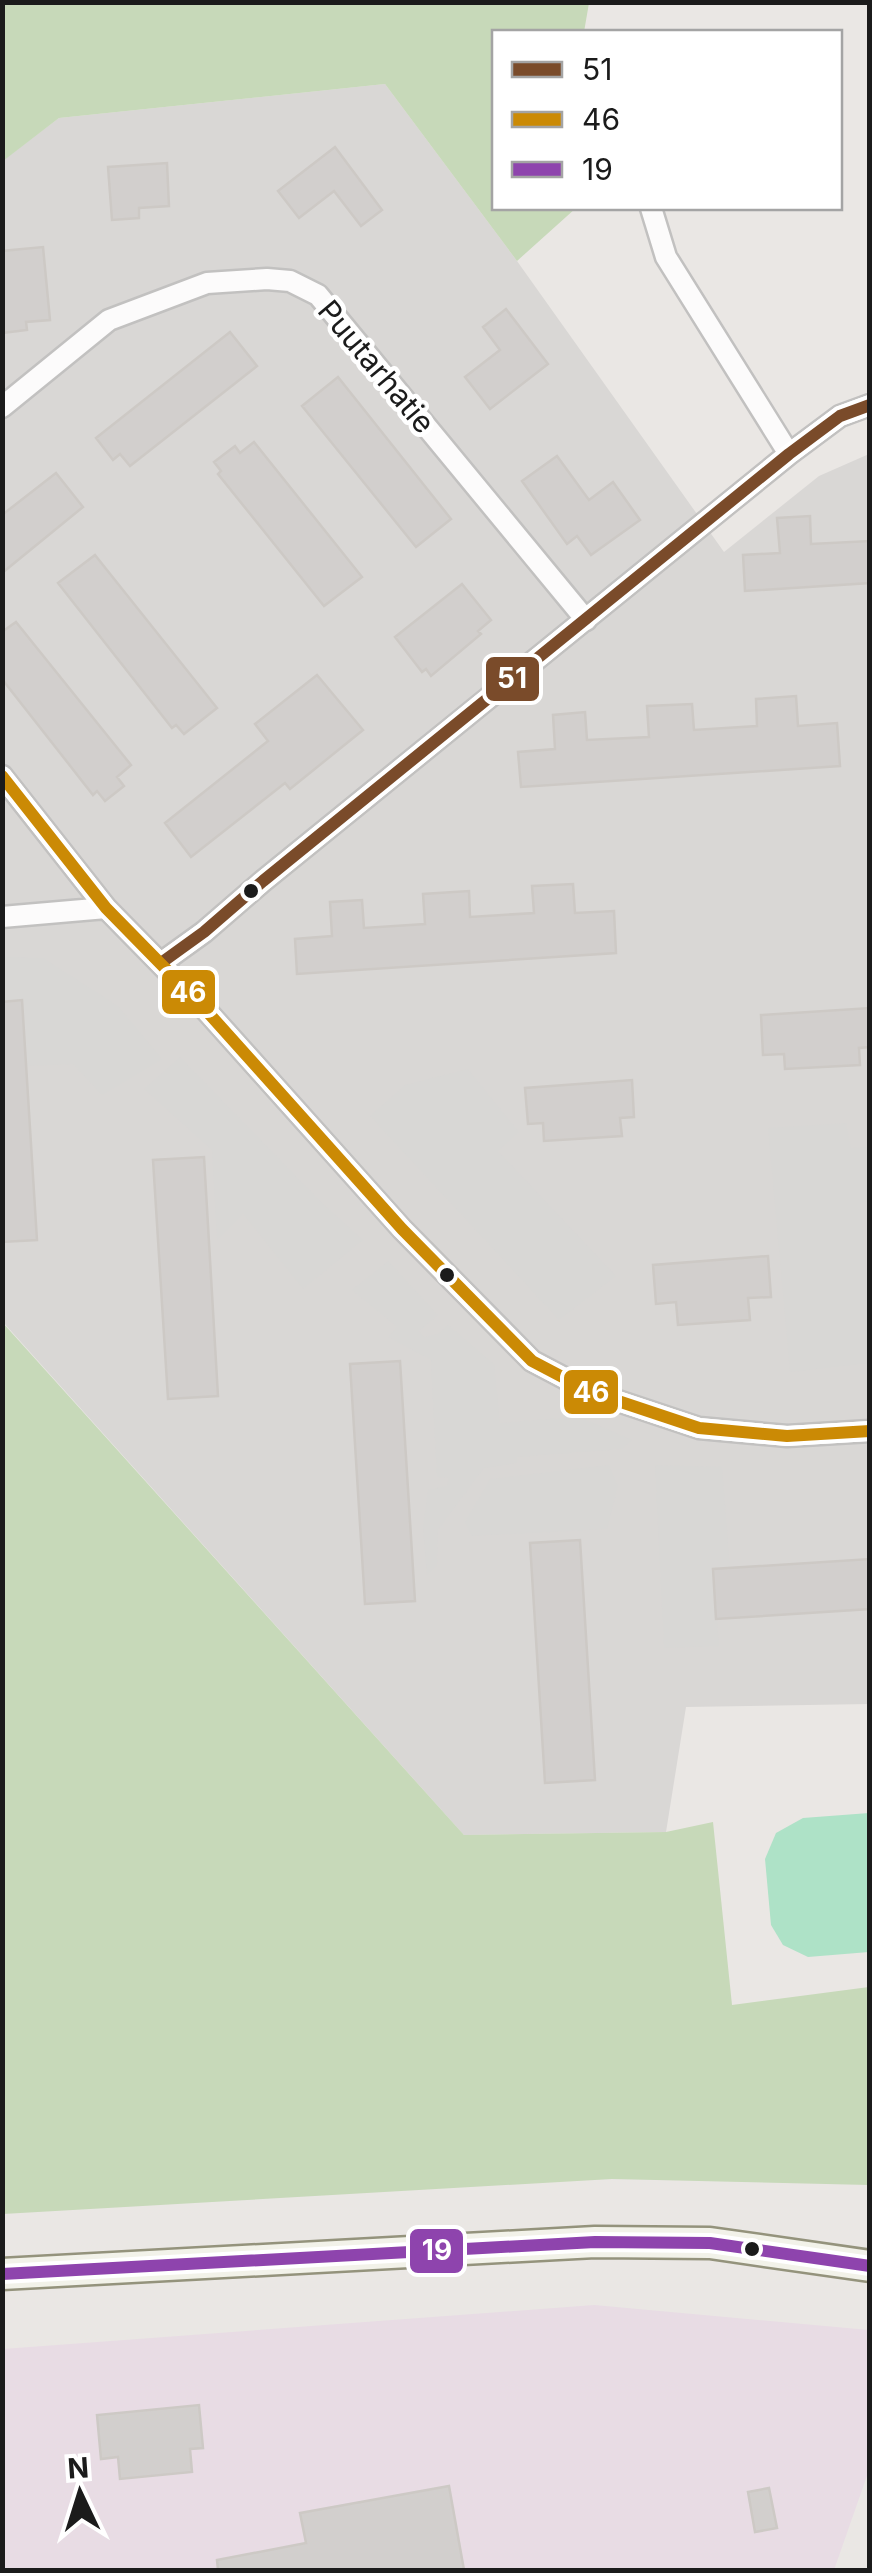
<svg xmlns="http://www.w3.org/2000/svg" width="872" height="2573" viewBox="0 0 872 2573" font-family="Inter,sans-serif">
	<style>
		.residential { fill: #d9d7d5 }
		.industrial { fill: #e8dce4 }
		.forest { fill: #c7d9b9 }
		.pitch { fill: #aee2c7 }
		.parking { fill: #d8d7d5 }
		.building { fill: #d2cfcd; stroke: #cdc9c5; stroke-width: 2.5 }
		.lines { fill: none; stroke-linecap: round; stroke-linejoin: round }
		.street-casing { stroke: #c2c1c0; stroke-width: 25 }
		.secondary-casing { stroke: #94937c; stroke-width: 35 }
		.street { stroke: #fcfbfb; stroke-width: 20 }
		.secondary { stroke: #f2f2e9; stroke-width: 30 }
		.bus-1-casing { stroke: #fff; stroke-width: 20 }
		.bus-2-casing { stroke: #fff; stroke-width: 20 }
		.bus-3-casing { stroke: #fff; stroke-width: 20 }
		.bus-1 { stroke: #7a4b2a; stroke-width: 12 }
		.bus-2 { stroke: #cb8a05; stroke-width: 12 }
		.bus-3 { stroke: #8e44ad; stroke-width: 12 }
		.bus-dot { fill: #1b1b1b; stroke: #fff; stroke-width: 4 }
		.labels { text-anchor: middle; stroke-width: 9; stroke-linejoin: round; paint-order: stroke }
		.street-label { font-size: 30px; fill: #1b1b1b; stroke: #fff }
		.line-badge { stroke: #fff; stroke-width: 4 }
		.badge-label { font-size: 28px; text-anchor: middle; font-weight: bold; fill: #fff }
	</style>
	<rect width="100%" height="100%" fill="#eae7e4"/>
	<path class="residential" d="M385,84L517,261L724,552L819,476L869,454V1704L686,1707L666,1832L464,1835L3,1322L2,161L59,118Z"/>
	<path class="industrial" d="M594,2305L869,2330V2470L834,2570H3V2349Z"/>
	<path class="forest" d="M3,2L589,3L584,32H494V208H576L517,261L385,84L59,118L3,161Z
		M2,1322L464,1835L666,1832L713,1822L732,2005L869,1987V2185L612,2179L3,2214Z"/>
	<path class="pitch" d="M869,1813V1952L808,1957L783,1945L771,1925L765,1859L776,1833L803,1818Z"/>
	<path class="parking" d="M3,957L43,958L118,1006L162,1059L102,1095L73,1064L26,1066L22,1001L3,1002Z
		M180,1057L321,1202L363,1240L303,1289L243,1214L217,1240L212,1150L144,1089Z
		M468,1069L519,1132L498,1151L616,1276L559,1320L370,1116L405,1085Z
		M846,1123L851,1148L869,1147V1201L860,1203L869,1294V1363L790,1372L768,1128Z
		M388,1261L438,1315L419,1331L424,1337L438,1334L448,1325L494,1364L500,1423L562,1418L568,1412L632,1440L622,1449L517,1457V1463L484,1468L438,1530L437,1566L427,1576L423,1528L428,1490L447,1486L448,1478L437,1477L431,1360L388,1337L397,1327L352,1290Z
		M609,1465L618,1486L607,1529L472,1536L465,1522L490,1479Z
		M655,1465L722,1467L730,1568L713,1570L719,1646L664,1648Z"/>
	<path class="building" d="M335,147L382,210L361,226L334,191L299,218L278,191Z
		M167,163L169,206L139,208V218L112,220L108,167Z
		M43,247L50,320L26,322L27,330L2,333V251Z
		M506,309L548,364L490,409L465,377L500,350L483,327Z
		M230,332L257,366L130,466L120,454L113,460L96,438Z
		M338,377L451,519L416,547L302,406Z
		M254,442L362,577L324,606L218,474L221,471L214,462L235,446L240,453Z
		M557,456L589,500L613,482L640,520L591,555L577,536L567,544L522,481Z
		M56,473L83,507L2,573V515Z
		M810,516L811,544L870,541V583L745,591L743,555L780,553L777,518Z
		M95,555L217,708L184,734L176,725L172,728L58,583Z
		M462,584L491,620L478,631L481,634L431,676L426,669L422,672L395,637Z
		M16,622L131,765L117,777L124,786L105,801L97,791L93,795L2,679V632Z
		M317,675L363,730L290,789L285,783L191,857L165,823L268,741L255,724Z
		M796,696L798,726L837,723L840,766L521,787L518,752L555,749L553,715L585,712L587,740L649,737L647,706L692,704L694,730L757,726L756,699Z
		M573,884L575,913L614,911L616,953L297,974L295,939L332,936L330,902L362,900L364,928L425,924L423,894L469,891L470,917L534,913L532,886Z
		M22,1000L37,1240L2,1242V1002Z
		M870,1008V1047L859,1048L860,1065L785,1069L784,1054L763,1055L761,1015Z
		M632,1080L634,1117L620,1118L622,1136L544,1141L543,1123L528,1124L525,1088Z
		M204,1157L218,1396L168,1399L153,1160Z
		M768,1256L771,1297L748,1298L750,1320L678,1325L676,1302L656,1304L653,1265Z
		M400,1361L415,1601L365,1604L350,1364Z
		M580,1540L595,1780L545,1783L530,1543Z
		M870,1559V1609L716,1619L713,1569Z
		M199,2405L203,2448L190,2449L192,2472L120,2479L118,2457L101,2459L97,2415Z
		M449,2486L464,2570H218L217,2560L306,2543L300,2513Z
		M769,2488L777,2528L755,2532L748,2492Z"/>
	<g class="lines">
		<g class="street-casing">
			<path id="street" d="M651,208L666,257L789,454
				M2,407L109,320L207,283L267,279L290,281L318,295L586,620
				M2,776L106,908L204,1008L402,1229L532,1361L591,1392L699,1428L787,1436L870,1431
				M2,917L106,908
				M161,963L204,932L263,881L789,454L840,416L870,405"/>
		</g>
		<g class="secondary-casing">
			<path id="secondary" d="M2,2274L595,2242L710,2243L870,2266"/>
		</g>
		<use href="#street" class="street"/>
		<use href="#secondary" class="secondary"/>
		<g class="bus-1-casing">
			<path id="bus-1" d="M161,963L204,932L263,881L789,454L840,416L870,405"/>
		</g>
		<g class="bus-2-casing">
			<path id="bus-2" d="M2,776L106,908L204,1008L402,1229L532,1361L591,1392L699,1428L787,1436L870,1431"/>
		</g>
		<g class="bus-3-casing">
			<path id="bus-3" d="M2,2274L595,2242L710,2243L870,2266"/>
		</g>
		<use href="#bus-1" class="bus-1"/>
		<use href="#bus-2" class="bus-2"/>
		<use href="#bus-3" class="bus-3"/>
	</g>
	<g class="bus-dot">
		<circle cx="251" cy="891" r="9"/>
		<circle cx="447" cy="1275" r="9"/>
		<circle cx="752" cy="2249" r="9"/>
	</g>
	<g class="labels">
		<g class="street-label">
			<text transform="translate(376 367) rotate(50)" y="10">Puutarhatie</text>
		</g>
	</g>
	<g class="line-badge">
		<rect x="484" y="655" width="57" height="48" rx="10" fill="#7a4b2a"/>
		<rect x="160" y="968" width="57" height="48" rx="10" fill="#cb8a05"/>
		<rect x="562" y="1368" width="58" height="48" rx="10" fill="#cb8a05"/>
		<rect x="408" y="2227" width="57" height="48" rx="10" fill="#8e44ad"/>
	</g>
	<g class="badge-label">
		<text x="512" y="688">51</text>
		<text x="188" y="1002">46</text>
		<text x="591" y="1402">46</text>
		<text x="437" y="2260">19</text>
	</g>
	<rect width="872" height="2573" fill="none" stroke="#1b1b1b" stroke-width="10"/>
	<rect x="492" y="30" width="350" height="180" fill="#ffffff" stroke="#a4a4a4" stroke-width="2.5"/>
	<rect x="512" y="62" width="50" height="15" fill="#7a4b2a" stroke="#a4a4a4" stroke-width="2.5"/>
	<text x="582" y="80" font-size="30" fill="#1b1b1b">51</text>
	<rect x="512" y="112" width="50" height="15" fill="#cb8a05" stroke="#a4a4a4" stroke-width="2.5"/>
	<text x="582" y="130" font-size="30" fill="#1b1b1b">46</text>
	<rect x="512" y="162" width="50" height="15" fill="#8e44ad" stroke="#a4a4a4" stroke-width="2.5"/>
	<text x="582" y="180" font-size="30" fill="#1b1b1b">19</text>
	<g transform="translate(80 2493) rotate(356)" stroke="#ffffff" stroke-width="8" paint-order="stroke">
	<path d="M0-8L18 38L0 25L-18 38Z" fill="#1b1b1b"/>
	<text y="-15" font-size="28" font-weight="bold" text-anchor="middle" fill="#1b1b1b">N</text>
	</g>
</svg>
